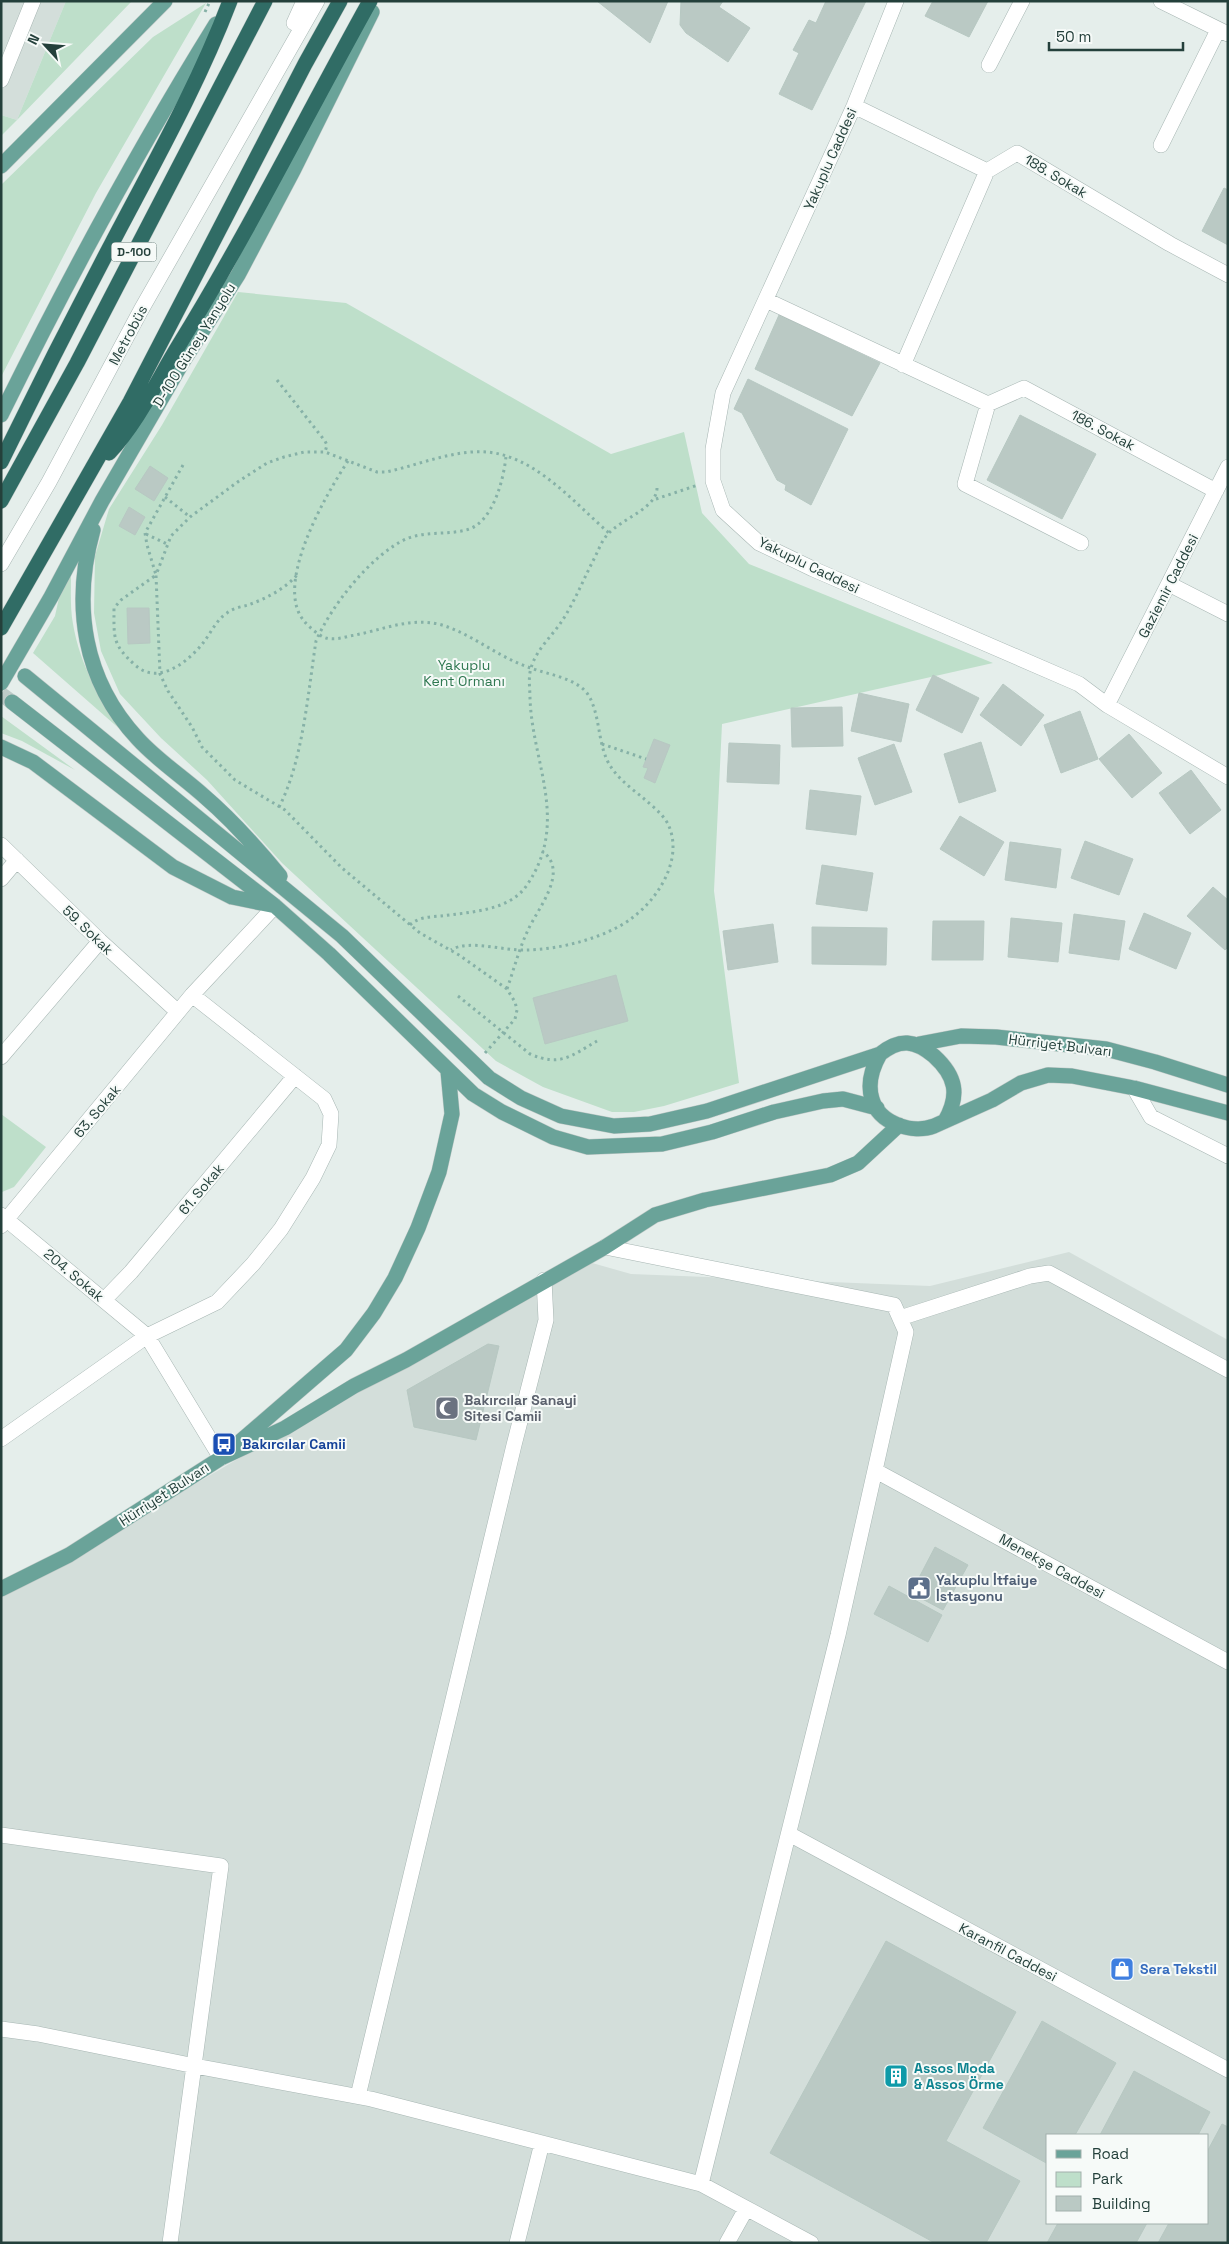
<svg xmlns="http://www.w3.org/2000/svg" width="1229" height="2244" viewBox="0 0 1229 2244" font-family="'Space Grotesk',sans-serif">
	<style>
		.built { fill: #d3deda; fill-rule: evenodd }
		.green { fill: #bedfca }
		.building { fill: #bac9c4; stroke: #b7c8c2 }
		.lines { fill: none; stroke-linecap: round; stroke-linejoin: round }
		.major-tunnel { stroke: #becbc8; stroke-width: 15; stroke-dasharray: 15 8; stroke-linecap: butt }
		.minor-casing { stroke: #a7b6b3; stroke-width: 16 }
		.major-casing { stroke: #c2cac8; stroke-width: 16 }
		.highway-casing { stroke: #c2cac8; stroke-width: 16 }
		.path { stroke: #86b1a7; stroke-width: 3; stroke-dasharray: 2.5 4; stroke-linecap: butt }
		.minor { stroke: #fff; stroke-width: 15 }
		.major { stroke: #6aa399; stroke-width: 15 }
		.highway { stroke: #306c65; stroke-width: 15 }
		.labels { text-anchor: middle; stroke-width: 4; stroke-linejoin: round; paint-order: stroke }
		.shield { fill: #f6faf8; stroke: #637874; stroke-width: 1 }
		.shield-label { font-size: 12px; font-weight: bold; fill: #24403b }
		.street-label { font-size: 14px; fill: #24403b; stroke: #f6faf8 }
		.park-label { font-size: 14px; fill: #2e7750; stroke: #f6faf8 }
		.worship-label { font-size: 14px; font-weight: bold; fill: #5b616d; stroke: #f6faf8; text-anchor: start }
		.transit-label { font-size: 14px; font-weight: bold; fill: #164399; stroke: #f6faf8; text-anchor: start }
		.service-label { font-size: 14px; font-weight: bold; fill: #4e5e75; stroke: #f6faf8; text-anchor: start }
		.shop-label { font-size: 14px; font-weight: bold; fill: #366cbe; stroke: #f6faf8; text-anchor: start }
		.culture-label { font-size: 14px; font-weight: bold; fill: #0d838f; stroke: #f6faf8; text-anchor: start }
	</style>
	<rect width="100%" height="100%" fill="#e5eeeb"/>
	<path class="built" d="M1,1H66L17,120L1,115Z
		M1069,1252L1228,1340V2243H1V1583L139,1517L578,1259L631,1274L930,1286ZM1048,2135H1208V2223H1048Z"/>
	<path class="green" d="M66,1H132L17,120L1,136V115L17,120Z
		M206,3L96,193L1,377V185L153,37Z
		M238,292L346,303L611,454L684,432L702,513L749,564L993,663L722,724L714,891L739,1083L664,1106L634,1112H612L543,1087L496,1061L282,863L207,780L161,738L120,694L101,651L94,613L95,556L109,509L162,425Z
		M71,574C71,590 70,608 73,624C80,665 99,697 122,731L33,653L55,616L61,589Z
		M1,716L75,770L22,741L1,733Z
		M1,1114L46,1147L14,1187L2,1192Z"/>
	<path class="building" d="M597,1H668L650,43Z
		M681,1H723L719,7L750,28L728,62L686,33L680,25Z
		M826,1H866L812,110L779,94L799,53L793,50L809,20L816,23Z
		M933,1H988L969,37L925,16Z
		M1224,188L1228,190V245L1202,231Z
		M779,315L880,363L852,416L755,369Z
		M748,379L848,429L811,505L785,490L786,485L777,480L742,413L734,409Z
		M1020,415L1096,454L1062,519L987,480Z
		M150,466L168,478L154,501L135,489Z
		M129,507L145,517L135,535L119,526Z
		M127,608H149L150,643L128,644Z
		M933,675L979,698L962,733L916,710Z
		M1003,684L1044,715L1021,746L980,715Z
		M859,693L909,704L901,742L851,731Z
		M842,707L843,746L792,747L791,708Z
		M1080,711L1098,759L1061,773L1044,725Z
		M1129,734L1162,773L1132,798L1099,759Z
		M654,739L670,745L655,783L644,778L648,768L643,767Z
		M981,742L996,791L959,803L944,754Z
		M729,743L780,745L779,784L727,782Z
		M894,744L912,792L875,805L858,758Z
		M1191,770L1221,810L1190,834L1159,793Z
		M810,790L861,796L856,835L806,829Z
		M960,816L1004,842L984,876L940,849Z
		M1085,841L1133,859L1119,895L1071,878Z
		M1010,842L1061,849L1056,888L1005,880Z
		M822,865L873,873L867,911L816,904Z
		M1213,887L1228,900V947L1225,950L1187,916Z
		M1144,913L1191,933L1176,969L1129,949Z
		M1074,914L1125,921L1119,960L1069,953Z
		M1011,918L1062,923L1058,962L1008,957Z
		M933,921H984L983,960H932Z
		M773,924L778,962L728,970L723,931Z
		M812,927L887,928L886,965L812,964Z
		M616,975L628,1021L545,1044L533,998Z
		M488,1344L499,1346L476,1440L414,1427L407,1390Z
		M935,1547L968,1565L943,1610L911,1593Z
		M889,1586L942,1615L928,1642L874,1614Z
		M886,1941L1016,2012L946,2141L1020,2181L986,2243H935L770,2153Z
		M1042,2021L1116,2063L1075,2135H1048V2164L983,2128Z
		M1134,2071L1210,2112L1198,2135H1100Z
		M1222,2124L1228,2127V2243H1158L1169,2223H1208V2150Z
		M1058,2223H1147L1136,2243H1047Z"/>
	<g class="lines">
		<path class="major-tunnel" d="M1,694L12,702"/>
		<g class="minor-casing">
			<path id="minor" d="M896,1L854,106L723,393L713,449V481L723,510L759,543L813,569L1079,684L1107,705L1228,777
				M1161,1L1228,34
				M294,23L304,1
				M989,65L1022,1
				M1,80L33,1
				M854,106L987,171L1017,153L1170,244L1228,275
				M1161,145L1218,30
				M766,300L988,404L1024,388L1216,491
				M903,365L987,171
				M988,404L965,484L1081,543
				M1,564L49,482L141,310L317,1
				M1169,584L1228,614
				M1107,705L1228,467
				M1,845L100,941L178,1012
				M1,879L17,860
				M1,1057L100,941
				M1134,1088L1151,1117L1228,1156
				M1,1215L147,1336L217,1302L253,1264L281,1229L313,1178L329,1145L331,1114L324,1099L192,995
				M1,1226L192,995L275,906
				M605,1247L894,1305L906,1332L838,1635L701,2184
				M104,1300L131,1272L295,1076
				M900,1318L1030,1276L1049,1273L1228,1370
				M1,1439L147,1336L221,1458
				M876,1471L1228,1662
				M789,1834L1228,2070
				M1,1835L221,1866L170,2243
				M1,2029L38,2034L195,2066L371,2099L701,2184L811,2243
				M358,2096L514,1445L546,1320L544,1280
				M517,2243L542,2143
				M727,2243L746,2209"/>
		</g>
		<g class="major-casing">
			<path id="major" d="M1,166L165,1
				M1,415C67,281 137,151 216,24
				M93,530C72,605 83,680 138,739C157,760 183,777 204,796C232,820 257,848 280,876
				M25,676L342,936L489,1078L521,1098L561,1116L614,1126L650,1124L707,1111L880,1054C900,1038 915,1040 934,1056C956,1076 960,1095 945,1121
				M1,683L51,597L102,501L182,363L238,275L294,169L372,12
				M12,702L275,906L329,954L473,1094L502,1112L553,1137L588,1147L662,1144L712,1132L774,1112L823,1101L843,1099L877,1108
				M1,747L33,762L173,867L232,897L271,905
				M919,1044L961,1036L996,1037L1106,1049L1155,1062L1228,1085
				M880,1054C872,1068 867,1083 872,1099C879,1124 913,1134 934,1126L992,1100L1021,1083L1048,1075L1072,1076L1134,1088L1228,1113
				M235,1446L346,1350L374,1313L395,1278L418,1228L439,1172L452,1114L448,1071
				M1,1589L69,1555L221,1458L285,1428L354,1386L406,1360L605,1247L655,1215L705,1200L830,1175L858,1163L899,1125"/>
		</g>
		<g class="highway-casing">
			<path id="highway" d="M109,453C138,422 157,381 179,345C248,233 306,116 370,1
				M1,462C37,388 74,315 112,243C154,163 198,85 230,1
				M1,501L77,363L265,1
				M1,628L130,402L305,64L340,1"/>
		</g>
		<path class="path" d="M205,12L210,1
			M277,380L325,441L327,445L325,452
			M348,461C327,493 273,584 304,621C309,627 319,636 326,638C334,640 342,638 350,636C380,631 411,616 442,625C474,635 499,658 531,668C549,675 578,678 589,696C599,714 598,736 605,755C611,773 628,786 642,797C651,805 662,813 668,824C684,858 659,898 632,918C606,938 558,950 525,950C505,951 468,939 451,950
			M183,465L145,533L147,545L156,575L121,600L114,608C114,638 112,644 135,665C158,686 188,662 203,643C211,633 216,620 227,613C233,608 241,607 248,605C265,599 285,589 297,575
			M165,497L190,517
			M656,499L698,485
			M146,534L167,544
			M602,744L646,759
			M279,807C303,761 308,692 316,641C331,606 371,555 406,539C425,531 447,535 466,530C493,524 504,478 506,456
			M410,925C418,917 430,917 441,916C470,912 510,911 527,885C570,822 532,763 530,698C530,688 528,678 531,668C536,650 552,636 562,621C575,601 584,578 595,557C599,549 602,540 608,534C621,519 658,508 657,487
			M507,989C514,969 519,949 528,930C538,908 570,871 542,851
			M458,996L530,1054C560,1067 571,1056 597,1041
			M485,1053L515,1019L517,1010L515,1002L507,989L459,955L420,933L342,868L285,810L235,780L202,747L192,727L168,691L160,674L156,575L171,536L190,517L239,481L267,463L284,457L304,452H325L377,472H386C414,466 443,454 472,452C528,447 570,499 609,533"/>
		<use href="#minor" class="minor"/>
		<use href="#major" class="major"/>
		<use href="#highway" class="highway"/>
	</g>
	<defs>
		<g id="mosque-square" transform="scale(1.25)"><rect x="-9" y="-9" width="18" height="18" rx="4" fill="#6b7280" stroke="#f6faf8"/><path d="M3.5-4.9A6 6 0 1 0 3.5 4.9A5 5 0 1 1 3.5-4.9Z" fill="#fff"/></g>
		<g id="bus-square" transform="scale(1.25)"><rect x="-9" y="-9" width="18" height="18" rx="4" fill="#1a4fb4" stroke="#f6faf8"/><path d="M-5-6H5V4H4V6H2V4H-2V6H-4V4H-5ZM-3.5-4V0h7V-4ZM-3.5 1.2v1.5H-2V1.2ZM2 1.2v1.5H3.5V1.2Z" fill="#fff"/></g>
		<g id="civic-square" transform="scale(1.25)"><rect x="-9" y="-9" width="18" height="18" rx="4" fill="#5c6f8a" stroke="#f6faf8"/><path d="M-.6-6.5H3V-4.5H.6V-3L4-1V1h2V6H-6V1h2V-1L-.6-3ZM-1.2 2.5V6h2.4V2.5Z" fill="#fff"/></g>
		<g id="shop-square" transform="scale(1.25)"><rect x="-9" y="-9" width="18" height="18" rx="4" fill="#3f7fe0" stroke="#f6faf8"/><path d="M-5-2.5h2.3a2.7 3.5 0 0 1 5.4 0H5L5.5 6h-11ZM-1.5-2.5h3a1.5 2.3 0 0 0-3 0Z" fill="#fff"/></g>
		<g id="building-square" transform="scale(1.25)"><rect x="-9" y="-9" width="18" height="18" rx="4" fill="#0f9aa8" stroke="#f6faf8"/><path d="M-4-6H4V6H1V3H-1V6H-4ZM-2.5-4.3h1.7v1.8h-1.7ZM.8-4.3h1.7v1.8H.8ZM-2.5-1h1.7V.8h-1.7ZM.8-1h1.7V.8H.8Z" fill="#fff"/></g>
	</defs>
	<g fill-rule="evenodd">
		<use href="#mosque-square" x="447" y="1408"/>
		<use href="#bus-square" x="224" y="1444"/>
		<use href="#civic-square" x="919" y="1588"/>
		<use href="#shop-square" x="1122" y="1969"/>
		<use href="#building-square" x="896" y="2076"/>
	</g>
	<g class="labels">
		<rect class="shield" x="111.5" y="242.5" width="45" height="19" rx="4"/>
		<g class="shield-label">
			<text x="134" y="256">D-100</text>
		</g>
		<g class="street-label">
			<text transform="translate(830 159) rotate(-66)" y="5">Yakuplu Caddesi</text>
			<text transform="translate(1056 176) rotate(31)" y="5">188. Sokak</text>
			<text transform="translate(128 335) rotate(-62)" y="5">Metrobüs</text>
			<text transform="translate(194 345) rotate(-58)" y="5">D-100 Güney Yanyolu</text>
			<text transform="translate(1103 430) rotate(28)" y="5">186. Sokak</text>
			<text transform="translate(809 565) rotate(26)" y="5">Yakuplu Caddesi</text>
			<text transform="translate(1168 586) rotate(-63)" y="5">Gaziemir Caddesi</text>
			<text transform="translate(88 930) rotate(44)" y="5">59. Sokak</text>
			<text transform="translate(1060 1045) rotate(7)" y="5">Hürriyet Bulvarı</text>
			<text transform="translate(97 1111) rotate(-50)" y="5">63. Sokak</text>
			<text transform="translate(201 1189) rotate(-50)" y="5">61. Sokak</text>
			<text transform="translate(74 1275) rotate(40)" y="5">204. Sokak</text>
			<text transform="translate(164 1494) rotate(-33)" y="5">Hürriyet Bulvarı</text>
			<text transform="translate(1052 1566) rotate(29)" y="5">Menekşe Caddesi</text>
			<text transform="translate(1008 1952) rotate(28)" y="5">Karanfil Caddesi</text>
		</g>
		<g class="park-label">
			<text x="464" y="670">Yakuplu<tspan x="464" dy="16">Kent Ormanı</tspan></text>
		</g>
		<g class="worship-label">
			<text x="464" y="1405">Bakırcılar Sanayi<tspan x="464" dy="16">Sitesi Camii</tspan></text>
		</g>
		<g class="transit-label">
			<text x="242" y="1449">Bakırcılar Camii</text>
		</g>
		<g class="service-label">
			<text x="936" y="1585">Yakuplu İtfaiye<tspan x="936" dy="16">İstasyonu</tspan></text>
		</g>
		<g class="shop-label">
			<text x="1140" y="1974">Sera Tekstil</text>
		</g>
		<g class="culture-label">
			<text x="914" y="2073">Assos Moda<tspan x="914" dy="16">&amp; Assos Örme</tspan></text>
		</g>
	</g>
	<rect width="1229" height="2244" fill="none" stroke="#24403b" stroke-width="5"/>
	<rect x="1046" y="2134" width="162" height="90" fill="#f6faf8" stroke="#a2b0ac"/>
	<rect x="1056" y="2150" width="25" height="8" fill="#6aa399" stroke="#a2b0ac"/>
	<text x="1092" y="2159" font-size="15" fill="#24403b">Road</text>
	<rect x="1056" y="2172" width="25" height="15" fill="#bedfca" stroke="#a2b0ac"/>
	<text x="1092" y="2184" font-size="15" fill="#24403b">Park</text>
	<rect x="1056" y="2196" width="25" height="15" fill="#bac9c4" stroke="#a2b0ac"/>
	<text x="1092" y="2209" font-size="15" fill="#24403b">Building</text>
	<g transform="translate(45 45) rotate(296)" stroke="#f6faf8" stroke-width="4" paint-order="stroke">
	<path d="M0-4L9 19L0 12L-9 19Z" fill="#24403b"/>
	<text y="-8" font-size="14" font-weight="bold" text-anchor="middle" fill="#24403b">N</text>
	</g>
	<path d="M1049 42v8h134v-8" fill="none" stroke="#24403b" stroke-width="2.5"/>
	<text x="1056" y="42" font-size="15" fill="#24403b" stroke="#f6faf8" stroke-width="4" paint-order="stroke">50 m</text>
</svg>
